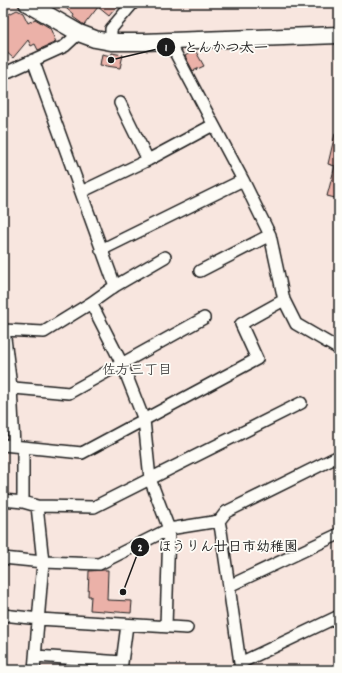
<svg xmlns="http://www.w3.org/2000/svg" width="342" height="673" viewBox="0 0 342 673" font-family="Dekko,'Klee One',sans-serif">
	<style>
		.building { fill: #ebb1a8; stroke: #1c1c1c }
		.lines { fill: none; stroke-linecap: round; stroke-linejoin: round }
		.street-casing { stroke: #1c1c1c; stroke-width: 14 }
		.secondary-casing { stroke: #1c1c1c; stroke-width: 19 }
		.street { stroke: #fdfcf7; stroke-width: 11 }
		.secondary { stroke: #fdfcf7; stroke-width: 16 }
		.labels { text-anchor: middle; stroke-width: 3.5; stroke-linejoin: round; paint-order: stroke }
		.neighbourhood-label { font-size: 14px; fill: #1c1c1c; stroke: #fdfcf7 }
		.leader { fill: none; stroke: #1c1c1c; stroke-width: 1.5 }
		.callout-dot { fill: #1c1c1c; stroke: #fdfcf7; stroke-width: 1.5 }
		.mark-label { font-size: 12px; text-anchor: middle; font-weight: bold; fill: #fff }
		.callout-label { font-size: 14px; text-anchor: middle; font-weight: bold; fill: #1c1c1c; stroke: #fdfcf7; stroke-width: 3.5; stroke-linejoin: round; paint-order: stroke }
	</style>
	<rect width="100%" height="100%" fill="#f8e6df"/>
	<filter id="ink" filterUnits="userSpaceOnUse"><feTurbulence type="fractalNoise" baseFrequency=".025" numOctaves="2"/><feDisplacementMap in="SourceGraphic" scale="8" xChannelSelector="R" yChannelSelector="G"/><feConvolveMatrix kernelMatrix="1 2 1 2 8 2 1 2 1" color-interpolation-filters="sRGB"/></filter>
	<g filter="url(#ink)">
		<path class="building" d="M60,3H120L109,16L98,7L84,25L73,17L74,15Z
			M17,10L23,13L28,23L35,19L50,28L56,42L38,50L35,44L31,46L28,40L13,58L3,49V17Z
			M195,50L204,66L193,71L185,56Z
			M112,53L123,55L120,68L100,65L102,54L111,56Z
			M335,134H339V199L327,196L335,166L328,164Z
			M103,570H108L107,600L132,601L131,613L90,610L91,596H88L89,571Z"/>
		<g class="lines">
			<g class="street-casing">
				<path id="street" d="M169,41L243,180L270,235L284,300L296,324L339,349
					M111,42V29L133,3
					M33,60L115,286
					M3,74L65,46L79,33
					M120,103L148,160
					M81,192L148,160L213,125
					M101,250L243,180
					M200,271L270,235
					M91,303L122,364L144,420L150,479L169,529L166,626
					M3,330L44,332L91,303L115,286L165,257
					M4,330L11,387L14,446
					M3,387L69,393L204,318
					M3,445L82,453L257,359L241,324L284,300
					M23,447V502
					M3,500L23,502L37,506L94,507L301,403
					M3,558L43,562L99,564L169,529L219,521
					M229,586L339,534
					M3,615L39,619L187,628
					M36,656L122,662
					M240,663L339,616
					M34,670L43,562L37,506
					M121,670L127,625
					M241,670L221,531L219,521L226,512L339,456"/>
			</g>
			<g class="secondary-casing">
				<path id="secondary" d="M27,3L79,33L95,39L111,42H143L339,35"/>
			</g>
			<use href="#street" class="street"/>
			<use href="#secondary" class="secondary"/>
		</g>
	</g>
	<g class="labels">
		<g class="neighbourhood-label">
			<text x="137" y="374">佐方三丁目</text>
		</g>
	</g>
	<path class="leader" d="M111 60L166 47M123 592L140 547"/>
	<g class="callout-dot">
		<circle cx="111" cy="60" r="4"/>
		<circle cx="123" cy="592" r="4"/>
		<circle cx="166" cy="47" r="10"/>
		<circle cx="140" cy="547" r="10"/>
	</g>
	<g class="mark-label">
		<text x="166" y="51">1</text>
		<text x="140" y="551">2</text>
	</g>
	<g class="callout-label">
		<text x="226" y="52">とんかつ太一</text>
		<text x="228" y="551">ほうりん廿日市幼稚園</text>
	</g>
	<rect width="342" height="673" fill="none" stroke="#fdfcf7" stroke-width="16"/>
	<rect x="8" y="8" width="326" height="657" fill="none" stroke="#1c1c1c" stroke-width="1.5" filter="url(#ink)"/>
</svg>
